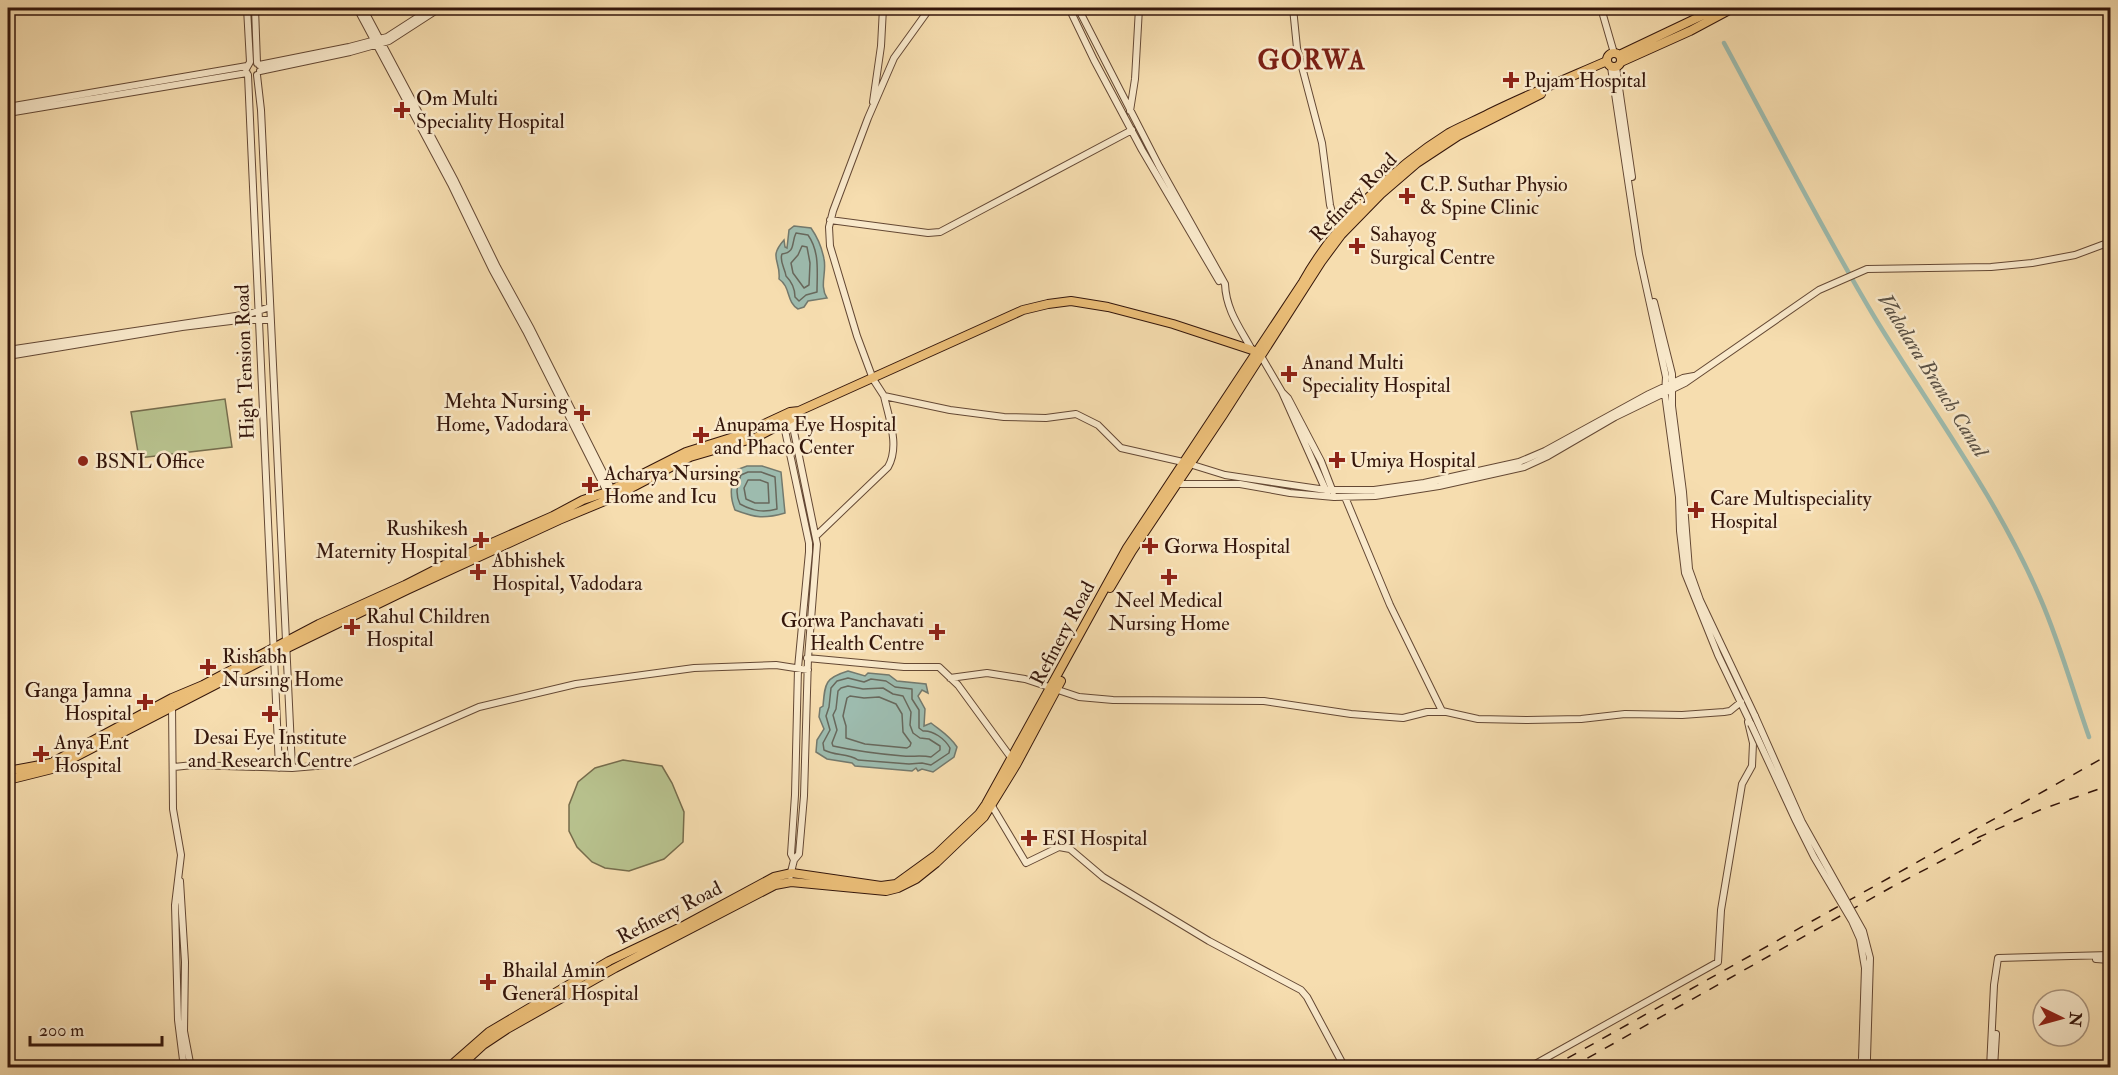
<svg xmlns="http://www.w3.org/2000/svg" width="2118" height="1075" viewBox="0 0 2118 1075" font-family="'IM FELL Double Pica',serif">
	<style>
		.green { fill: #b8c28e; stroke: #766c4c; stroke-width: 1.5 }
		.water { fill: #9dbbae; stroke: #73796d; stroke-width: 1.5 }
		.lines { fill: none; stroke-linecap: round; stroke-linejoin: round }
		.shore { stroke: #68685c; stroke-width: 1.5 }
		.canal { stroke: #9dbbae; stroke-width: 4.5 }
		.minor-casing { stroke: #644834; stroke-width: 8 }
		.major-casing { stroke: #34160b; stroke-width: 10 }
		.minor { stroke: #f9e9cb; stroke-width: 6 }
		.major { stroke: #ebbe78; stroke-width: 8 }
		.rail { stroke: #34160b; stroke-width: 1.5; stroke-dasharray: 10 10; stroke-linecap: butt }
		.minor-bridge-casing { stroke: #644834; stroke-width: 8; stroke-linecap: butt }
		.minor-bridge { stroke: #f9e9cb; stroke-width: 6 }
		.poi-dot { fill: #8f2418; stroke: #f9e9cb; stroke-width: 2 }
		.labels { text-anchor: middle; stroke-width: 5; stroke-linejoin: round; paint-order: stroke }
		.poi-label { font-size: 20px; fill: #34160b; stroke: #f9e9cb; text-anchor: start }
		.street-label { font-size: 20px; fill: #34160b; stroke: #f9e9cb }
		.water-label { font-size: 21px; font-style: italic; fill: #595044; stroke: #f9e9cb }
		.district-label { font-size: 26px; font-weight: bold; letter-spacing: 1.5px; fill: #7a1f14; stroke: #f9e9cb }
	</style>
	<rect width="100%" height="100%" fill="#f6ddaf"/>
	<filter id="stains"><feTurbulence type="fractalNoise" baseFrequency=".00333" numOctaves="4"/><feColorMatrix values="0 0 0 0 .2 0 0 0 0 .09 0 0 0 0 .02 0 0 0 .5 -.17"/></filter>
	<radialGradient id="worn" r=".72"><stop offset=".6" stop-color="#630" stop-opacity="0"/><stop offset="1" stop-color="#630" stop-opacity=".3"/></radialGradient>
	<path class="green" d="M225,399L232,447L139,458L131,412Z
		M623,760L662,766L672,783L684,812L683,842L664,859L629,871L605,868L592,862L577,847L569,831V805L578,782L595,768Z"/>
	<path class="water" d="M794,226L811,228C818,238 822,248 824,259C827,272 819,286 827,298L808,301L804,307L798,309C786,302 791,287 779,279C781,260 768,258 784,240L785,247L787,248L789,230Z
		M747,466H762L781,472L785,513C764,519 756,518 735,510C729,495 731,485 736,470Z
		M848,671L865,676L868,673L889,675L897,681L926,684L928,693L922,690L918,696L925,709L924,726L931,723C941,731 950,736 957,747L954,757L933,772L922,769L918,771L916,768L912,771L855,766L852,763L827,759L816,752L817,740L824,729L819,717L820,708L823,706C825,683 825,678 848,671Z"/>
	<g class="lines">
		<path class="shore" d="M796,233L808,235C820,252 817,272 817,292L806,295L799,301L795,297C795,289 792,282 786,276C785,268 779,261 782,254C796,252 791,243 796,233Z
			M802,246L807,247L810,263L809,285L804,288L793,273L791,263L798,255Z
			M748,472H761L775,477L777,509C763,513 753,511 740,504C735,494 737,485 741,475Z
			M748,480H760L768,483L769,503H755L746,499L744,488Z
			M848,678L864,682L871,679L886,681L895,687L912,689V699L919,710V728L923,731C933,730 945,739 950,748L949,753L931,765L922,763L909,764L858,760C848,753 835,756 824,750L823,743L830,730L826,716L829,707L831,688L837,681Z
			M848,686L863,689L883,688L893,694L903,696L911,712L910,725L913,733L920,738L929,739L940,746V750L931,757C921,755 912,757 903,756C879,754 856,751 833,746L832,743L837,730L833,715L836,709L838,691L841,688Z
			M850,696L864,698L879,697L896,704L902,714L903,732L911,743L910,746L907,748L865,744L846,738V726L843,716L847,698Z"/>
		<path class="canal" d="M1724,43C1774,135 1821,228 1875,318C1932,411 1998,499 2041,600C2060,644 2073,691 2089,737"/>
		<g class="minor-casing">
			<path id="minor" d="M255,8L257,63
				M357,8L451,184L492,269L526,331L607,492
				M363,8L455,181L497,267L531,329L612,490
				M930,8L894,58L868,118L833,211L829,227L830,246L857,336L873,379L884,396L950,410L1004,417L1046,418L1076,414L1098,425L1121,448L1183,462L1225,475L1326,490H1374L1424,483L1519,462L1545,451L1649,394L1683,378L1694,376
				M1069,8L1094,60L1142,150L1219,281
				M1078,8L1159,166L1225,284C1226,310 1240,328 1252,350
				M1293,8L1297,48L1322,143L1330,205L1335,223L1341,231
				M1601,8L1614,53
				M1697,8L1702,16
				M259,65L349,47L387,37L432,8
				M1611,67L1639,254L1666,377L1665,394L1679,497L1680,531L1685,573L1718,655L1751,724
				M1616,67L1632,177
				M246,69L250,62L247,8
				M260,71L350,52L389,41L440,8
				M248,75L279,768
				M257,75L261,110L292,768
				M873,102L881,46L883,8
				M8,107L247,66
				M1130,111L1135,79L1139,8
				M8,113L247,73
				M830,220L928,233L940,232L1132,130
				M1654,302L1672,374V406L1683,492L1689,569L1700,600L1755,716
				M8,350L249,314L270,307
				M8,356L182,327L239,320H270
				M1261,356L1282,392L1327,493
				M1282,392L1288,398L1321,461L1333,492
				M783,421L809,543V552L798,668L795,795L791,854L794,860
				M1174,484H1240L1290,493L1334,497L1375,496L1439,486L1524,467L1548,456L1615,417L1685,383L1819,290L1867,269L1991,267L2032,263L2075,255L2110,242
				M1345,497L1390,605L1442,711L1478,719L1527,720L1581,719L1625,714L1682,715L1724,712L1730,711L1741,702
				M816,536L888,467C900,446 889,419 884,396
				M807,658L904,667H939L958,685L1012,759
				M950,678L987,673L1025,679L1079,697L1113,700L1264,701L1351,714L1403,718L1427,712H1444
				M172,705L173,809L181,855L175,905L178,1020L184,1068
				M174,767L193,765L292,768L351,763L479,707L576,684L694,668L776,665L808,670
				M989,801L1026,863L1059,847L1070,849L1103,877L1209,941L1301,990L1307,997L1345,1068
				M790,876L794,860L799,854L804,796L808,658L817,544L791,417
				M180,881L185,962L184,1031L191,1068
				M2096,959L2110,960
				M1528,1068L1718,962L1721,910L1742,784L1752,766L1753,743L1748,722
				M1866,1068L1867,1058
				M1990,1068L1994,985L1998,958L2110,955
				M1994,1068L1996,1034"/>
		</g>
		<g class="major-casing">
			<path id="major" d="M1607 60a7 7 0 1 1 14 0a7 7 0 1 1-14 0Z
				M1619,55L1718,8
				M1621,62L1690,31L1733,8
				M1110,588L1132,551L1223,415L1321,262L1341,235L1381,194L1417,163L1458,136L1541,94
				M8,771L51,763L172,698L203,685L319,624L405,585L460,557L553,516L583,500L607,492L686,452L740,435L790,412L799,411L1023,310L1048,304L1071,301L1108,307L1173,324L1252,350L1259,354
				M8,780L52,769L273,655L407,590L559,520L612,498L690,457L755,438L791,419L798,412
				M448,1068L489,1032L609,961L685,925L774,877L792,873L881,886L896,884L936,855L979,814L986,804L1127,548L1303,282C1335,224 1393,168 1449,133C1462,126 1477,120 1490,113C1529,94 1568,78 1607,61
				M458,1068L483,1045L507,1029L615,968L775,885L791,882L886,891L898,888L916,879L936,863L984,817L1016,765L1061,681"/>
		</g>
		<use href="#minor" class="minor"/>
		<use href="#major" class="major"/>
		<path class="rail" d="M1977,838L2040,810L2110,785
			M1550,1068L2110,754
			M1570,1068L1890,888L1985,838"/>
		<g class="minor-bridge-casing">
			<path id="minor-bridge" d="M1755,716L1802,822L1863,931L1870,958L1867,1058
				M1751,724L1796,821L1814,857L1852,921L1860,939L1865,968L1862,1059"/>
		</g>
		<use href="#minor-bridge" class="minor-bridge"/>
	</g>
	<g class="poi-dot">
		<path d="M1508 71h6v6h6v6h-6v6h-6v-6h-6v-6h6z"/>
		<path d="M399 101h6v6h6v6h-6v6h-6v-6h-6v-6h6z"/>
		<path d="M1404 187h6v6h6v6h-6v6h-6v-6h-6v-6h6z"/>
		<path d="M1354 237h6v6h6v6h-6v6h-6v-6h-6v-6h6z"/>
		<path d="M1286 365h6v6h6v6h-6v6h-6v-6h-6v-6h6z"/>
		<path d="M579 404h6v6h6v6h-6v6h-6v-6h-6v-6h6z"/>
		<path d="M698 426h6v6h6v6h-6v6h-6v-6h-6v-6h6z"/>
		<path d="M1334 451h6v6h6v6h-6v6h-6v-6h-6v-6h6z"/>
		<circle cx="83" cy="461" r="6"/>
		<path d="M587 476h6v6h6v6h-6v6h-6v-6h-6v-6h6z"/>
		<path d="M1693 501h6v6h6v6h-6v6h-6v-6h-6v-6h6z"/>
		<path d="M478 531h6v6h6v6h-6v6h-6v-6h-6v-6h6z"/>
		<path d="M1147 537h6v6h6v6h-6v6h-6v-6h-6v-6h6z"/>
		<path d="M475 563h6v6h6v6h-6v6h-6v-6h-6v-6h6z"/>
		<path d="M1166 568h6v6h6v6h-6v6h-6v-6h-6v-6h6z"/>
		<path d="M349 618h6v6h6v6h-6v6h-6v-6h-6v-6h6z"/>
		<path d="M934 623h6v6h6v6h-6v6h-6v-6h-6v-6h6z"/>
		<path d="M205 658h6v6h6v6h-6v6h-6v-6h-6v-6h6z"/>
		<path d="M142 693h6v6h6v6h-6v6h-6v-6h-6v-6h6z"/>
		<path d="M267 705h6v6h6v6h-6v6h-6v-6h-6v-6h6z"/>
		<path d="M38 745h6v6h6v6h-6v6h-6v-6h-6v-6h6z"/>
		<path d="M1026 829h6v6h6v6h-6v6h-6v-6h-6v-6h6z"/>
		<path d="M485 973h6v6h6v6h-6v6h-6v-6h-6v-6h6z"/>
	</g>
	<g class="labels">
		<g class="poi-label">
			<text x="1524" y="87">Pujam Hospital</text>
			<text x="416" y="105">Om Multi<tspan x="416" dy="23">Speciality Hospital</tspan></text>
			<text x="1420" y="191">C.P. Suthar Physio<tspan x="1420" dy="23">&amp; Spine Clinic</tspan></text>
			<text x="1370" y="241">Sahayog<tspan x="1370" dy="23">Surgical Centre</tspan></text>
			<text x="1302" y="369">Anand Multi<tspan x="1302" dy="23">Speciality Hospital</tspan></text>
			<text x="568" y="408" text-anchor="end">Mehta Nursing<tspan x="568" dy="23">Home, Vadodara</tspan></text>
			<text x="714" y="431">Anupama Eye Hospital<tspan x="714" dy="23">and Phaco Center</tspan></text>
			<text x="1350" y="467">Umiya Hospital</text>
			<text x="95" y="468">BSNL Office</text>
			<text x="604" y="480">Acharya Nursing<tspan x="604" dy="23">Home and Icu</tspan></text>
			<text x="1710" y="505">Care Multispeciality<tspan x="1710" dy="23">Hospital</tspan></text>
			<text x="468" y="535" text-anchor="end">Rushikesh<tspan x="468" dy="23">Maternity Hospital</tspan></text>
			<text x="1164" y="553">Gorwa Hospital</text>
			<text x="492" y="567">Abhishek<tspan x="492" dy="23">Hospital, Vadodara</tspan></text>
			<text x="1169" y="607" text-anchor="middle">Neel Medical<tspan x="1169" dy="23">Nursing Home</tspan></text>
			<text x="366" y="623">Rahul Children<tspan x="366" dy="23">Hospital</tspan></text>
			<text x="924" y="627" text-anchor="end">Gorwa Panchavati<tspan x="924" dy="23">Health Centre</tspan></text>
			<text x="222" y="663">Rishabh<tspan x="222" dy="23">Nursing Home</tspan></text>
			<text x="132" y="697" text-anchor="end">Ganga Jamna<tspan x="132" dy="23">Hospital</tspan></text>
			<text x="270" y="744" text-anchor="middle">Desai Eye Institute<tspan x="270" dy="23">and Research Centre</tspan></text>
			<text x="54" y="749">Anya Ent<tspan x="54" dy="23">Hospital</tspan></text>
			<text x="1042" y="845">ESI Hospital</text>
			<text x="502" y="977">Bhailal Amin<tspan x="502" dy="23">General Hospital</tspan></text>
		</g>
		<g class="street-label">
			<text transform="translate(1353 197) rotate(-46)" y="7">Refinery Road</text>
			<text transform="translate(244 362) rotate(-92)" y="7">High Tension Road</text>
			<text transform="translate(1062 633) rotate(-62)" y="7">Refinery Road</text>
			<text transform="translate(669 912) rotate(-27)" y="7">Refinery Road</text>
		</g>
		<g class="water-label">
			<text transform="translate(1933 375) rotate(58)" y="7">Vadodara Branch Canal</text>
		</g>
		<g class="district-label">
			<text x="1312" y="69">GORWA</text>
		</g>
	</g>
	<rect width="2118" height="1075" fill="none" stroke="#f6ddaf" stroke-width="30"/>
	<rect x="9" y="9" width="2100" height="1057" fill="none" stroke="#34160b" stroke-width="3"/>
	<rect x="15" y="15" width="2088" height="1045" fill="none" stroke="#34160b" stroke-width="1.5"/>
	<g transform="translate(2061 1018) rotate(95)"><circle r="28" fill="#f9e9cb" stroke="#aa957e" stroke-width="1.5"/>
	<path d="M0-4.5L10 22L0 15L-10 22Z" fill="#8f2418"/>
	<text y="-9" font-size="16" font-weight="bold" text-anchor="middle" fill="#34160b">N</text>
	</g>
	<path d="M30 1036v9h132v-9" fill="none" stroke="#34160b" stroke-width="3"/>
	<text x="39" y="1036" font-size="18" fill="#34160b" stroke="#f9e9cb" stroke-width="4.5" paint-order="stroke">200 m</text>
	<rect width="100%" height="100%" filter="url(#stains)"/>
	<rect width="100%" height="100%" fill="url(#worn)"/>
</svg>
